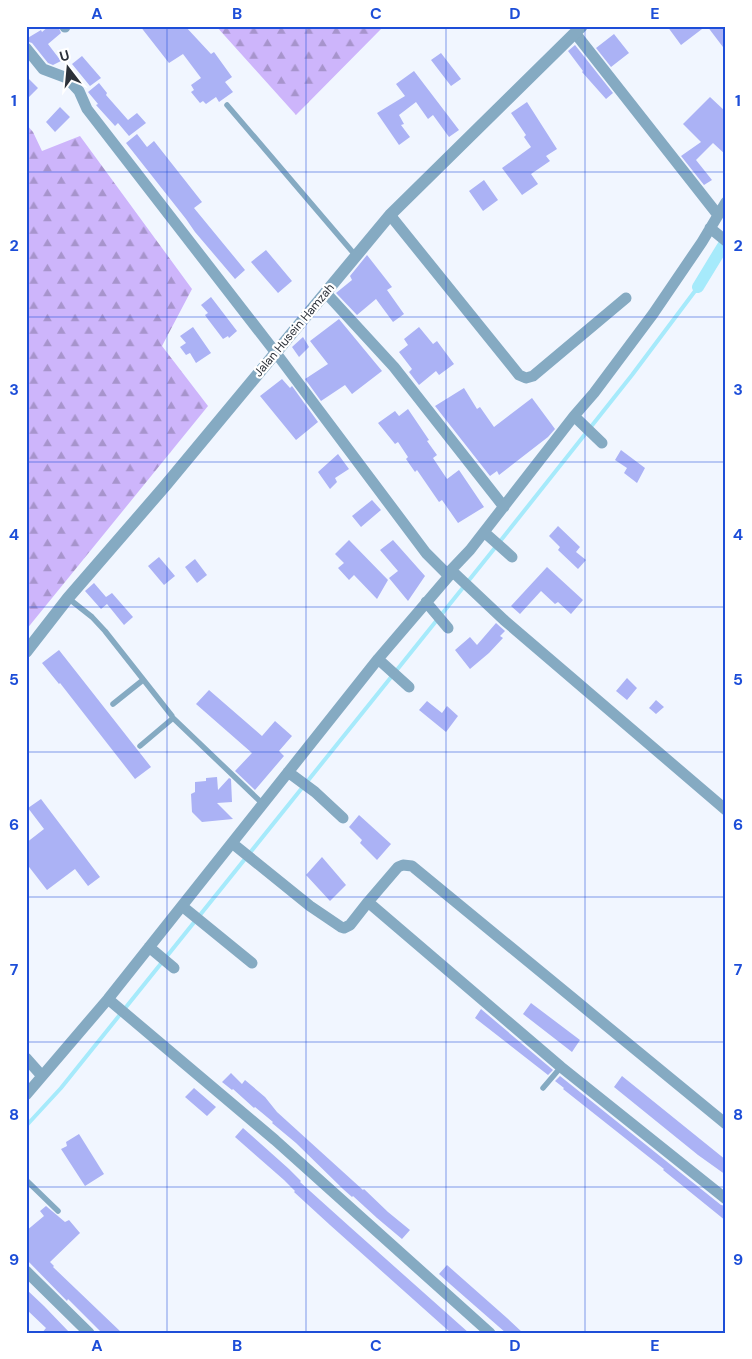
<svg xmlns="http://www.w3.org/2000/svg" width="752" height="1359" viewBox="0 0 752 1359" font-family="'DM Sans',sans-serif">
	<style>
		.forest { fill: url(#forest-firs) }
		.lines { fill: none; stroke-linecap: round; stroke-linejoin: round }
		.stream { stroke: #a6eafb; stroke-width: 4 }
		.canal { stroke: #a6eafb; stroke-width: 12 }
		.building { fill: #abb2f5 }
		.service { stroke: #85aac2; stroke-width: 5.5 }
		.minor { stroke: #85aac2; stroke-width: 11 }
		.tertiary { stroke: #85aac2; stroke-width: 12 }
		.grid { fill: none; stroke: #1d4ed8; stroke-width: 1; stroke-opacity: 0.55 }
		.labels { text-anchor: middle; stroke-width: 4.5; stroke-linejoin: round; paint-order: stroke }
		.street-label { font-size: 12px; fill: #2c3139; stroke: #fff }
		.neatline { fill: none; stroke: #1d4ed8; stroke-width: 2 }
		.grid-label { font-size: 16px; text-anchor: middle; font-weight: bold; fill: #1d4ed8 }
	</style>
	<defs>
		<pattern id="forest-firs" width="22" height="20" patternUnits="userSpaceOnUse" patternTransform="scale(1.25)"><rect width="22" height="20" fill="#cdb5fb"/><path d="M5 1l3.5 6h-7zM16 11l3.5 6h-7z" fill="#a794cc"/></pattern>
	</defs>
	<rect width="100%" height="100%" fill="#f1f6ff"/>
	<path class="forest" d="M216,26H384L296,115Z
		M26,124L33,132L42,151L80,136L192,289L162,346L208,406L26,630Z"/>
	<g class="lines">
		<path class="stream" d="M26,1126L61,1088L490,554L632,375L698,287"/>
		<path class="canal" d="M698,287L726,241"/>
	</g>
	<path class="building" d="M49,26H58L61,33L48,44L61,61L53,65L48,63L32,43L26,41V39L41,30L42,32Z
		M140,26H185L211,54L214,52L232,77L225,82L233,92L219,102L216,97L206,104L203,101L200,103L191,92L194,90L191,85L201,78L183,54L169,63Z
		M667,26H706L681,45Z
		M707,26H726V51Z
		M614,34L629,53L611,67L596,48Z
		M575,45L613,93L606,99L582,72L583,71L568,51Z
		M441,53L461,79L451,86L431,60Z
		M82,56L101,78L90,86L72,64Z
		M414,71L459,130L449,137L433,115L428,119L416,102L399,115L404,124L401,125L410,137L399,145L377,113L405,96L396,84Z
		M26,76L38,88L26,100Z
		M99,83L107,93L106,95L128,120L137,113L146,123L129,136L118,123L115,126L96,105L98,104L88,92Z
		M710,97L726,112V155L713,143L696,160L712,180L704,185L681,156L701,142L683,124Z
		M527,102L557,149L546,156L550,161L531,174L538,184L522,195L502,168L531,147L524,137L526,135L511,113Z
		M60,107L70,117L55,132L46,122Z
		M137,134L147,147L154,141L202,202L194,208L245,270L235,279L195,232L186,219L126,143Z
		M484,180L498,200L483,211L469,191Z
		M266,250L292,281L278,293L251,262Z
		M367,255L392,287L387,290L404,314L393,322L376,299L357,315L336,293L352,280L350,276Z
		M211,297L237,331L229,338L228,336L223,339L207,318L205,315L208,313L201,305Z
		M339,319L382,371L352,394L345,385L321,401L305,379L328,364L310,341Z
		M193,327L211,353L196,363L190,353L186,355L180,347L186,343L180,336Z
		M419,327L433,344L437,341L454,364L439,375L436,371L419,385L409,372L412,369L399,352L408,345L404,339Z
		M303,337L309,347L299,357L292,347Z
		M282,379L290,388L292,386L318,422L296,440L260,396Z
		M464,388L477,409L480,407L494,427L532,398L555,429L548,437L517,461L499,475L497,471L490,476L435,406Z
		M408,409L429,440L427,441L437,455L433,458L447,479L459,470L484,507L458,523L442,500L439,502L417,470L415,472L406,459L408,457L398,442L395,444L378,423L395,411L399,416Z
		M621,450L645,468L637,483L624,473L627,468L615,460Z
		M338,454L349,469L335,478L337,482L330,489L318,472Z
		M372,500L381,510L361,527L352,516Z
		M558,526L580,547L576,552L586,560L578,569L558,550L560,547L549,536Z
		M349,540L388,580L377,599L354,575L349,580L338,568L344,563L335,554Z
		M393,540L425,576L408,601L389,578L398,571L380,550Z
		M159,557L175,576L164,585L148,566Z
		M195,559L207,575L197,583L185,567Z
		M547,567L583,600L571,614L558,602L555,604L541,591L520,614L511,606Z
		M94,583L106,597L112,593L133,617L124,625L107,604L101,609L85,591Z
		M496,623L505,631L500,636L503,638L489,653L470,669L455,650L470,637L477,645Z
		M59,650L151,767L135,779L60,683L59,684L42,663Z
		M627,678L637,688L627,700L616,691Z
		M209,690L262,736L275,721L292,736L279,751L284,756L255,790L235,771L252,753L196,704Z
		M656,700L664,707L656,714L649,708Z
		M427,701L442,713L447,706L458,716L446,732L419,710Z
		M217,777L218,790L229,778L231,779L232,802L217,803L233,819L202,822L192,812L191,794L195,792V782L206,781V778Z
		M41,799L100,877L88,886L75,869L47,890L26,863V843L44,829L28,808Z
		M359,815L391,844L377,860L360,843L362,840L349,827Z
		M322,857L346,885L330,901L306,875Z
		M531,1003L580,1040L572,1052L523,1014Z
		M481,1009L553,1070L548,1075L475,1018Z
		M231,1073L242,1084L245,1080L265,1097L277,1112L363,1190L364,1189L388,1212L410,1230L402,1239L377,1218L353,1196L352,1197L343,1189L296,1143L272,1123L273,1122L255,1107L254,1108L233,1089L232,1090L222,1082Z
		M560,1076L721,1205L726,1206V1221L663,1170L664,1169L563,1089L564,1088L555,1081Z
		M622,1076L726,1160V1175L698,1155L614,1087Z
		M194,1088L216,1107L207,1116L185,1097Z
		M243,1128L289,1169L301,1181L300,1182L350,1227L469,1333H451L330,1225L294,1192L295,1191L284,1180L235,1137Z
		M79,1134L104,1174L85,1186L61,1149L67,1146L66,1142Z
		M46,1206L65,1222L69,1220L80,1233L50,1262L54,1266L53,1267L122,1333H102L68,1299L67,1301L26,1259V1231L44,1216L40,1211Z
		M447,1265L507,1318L523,1333H506L450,1284L439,1274Z
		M26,1289L44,1306L70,1333H42L46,1328L26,1309Z"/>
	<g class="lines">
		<path class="service" d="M227,105L356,256
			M68,598L92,617L105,631L172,716V719L140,746
			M113,704L143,680
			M173,718L264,805
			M543,1088L561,1067
			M26,1180L58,1211"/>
		<path class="minor" d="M65,26V27
			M575,33L718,215
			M26,48L43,69L67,78L79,91L87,109L276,353L426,553L449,576
			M390,215L519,375L526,378L533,376L626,298
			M710,228L726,241
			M326,293L394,367L504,507
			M574,416L602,443
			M484,532L512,557
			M451,570L504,620L726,810
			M426,602L448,628
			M378,659L409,687
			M288,772L315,792L343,818
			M232,843L310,906L341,927L344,928L350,925L368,902L561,1067L726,1199
			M368,902L398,867L403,865L412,866L726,1124
			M182,906L252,963
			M149,947L174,968
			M108,999L275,1140L490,1333
			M26,1058L42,1076
			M26,1095L108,999L378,659L449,576L451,570L470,550L574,416L594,393L653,314L702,242L726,202
			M26,1271L89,1333"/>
		<path class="tertiary" d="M26,652L68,598L165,486L390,215L582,26"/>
	</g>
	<path class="grid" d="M167,26V1333M306,26V1333M446,26V1333M585,26V1333M26,172H726M26,317H726M26,462H726M26,607H726M26,752H726M26,897H726M26,1042H726M26,1187H726"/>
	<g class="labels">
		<g class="street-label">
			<text transform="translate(294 330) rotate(-50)" y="4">Jalan Husein Hamzah</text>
		</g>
	</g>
	<rect width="752" height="1359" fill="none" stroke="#ffffff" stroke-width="55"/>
	<g transform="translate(68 68) rotate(344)" stroke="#ffffff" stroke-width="4" paint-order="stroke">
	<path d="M0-4L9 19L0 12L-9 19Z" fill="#2c3139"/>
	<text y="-8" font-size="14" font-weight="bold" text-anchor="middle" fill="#2c3139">U</text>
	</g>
	<rect x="28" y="28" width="696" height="1304" class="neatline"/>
	<g class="grid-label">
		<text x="97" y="19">A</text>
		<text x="237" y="19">B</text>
		<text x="376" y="19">C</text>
		<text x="515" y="19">D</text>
		<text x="655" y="19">E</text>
		<text x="14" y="106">1</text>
		<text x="738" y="106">1</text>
		<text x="14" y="251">2</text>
		<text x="738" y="251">2</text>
		<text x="14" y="395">3</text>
		<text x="738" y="395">3</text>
		<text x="14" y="540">4</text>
		<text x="738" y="540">4</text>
		<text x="14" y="685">5</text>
		<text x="738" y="685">5</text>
		<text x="14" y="830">6</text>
		<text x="738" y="830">6</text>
		<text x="14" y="975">7</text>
		<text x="738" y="975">7</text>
		<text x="14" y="1120">8</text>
		<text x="738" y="1120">8</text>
		<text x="14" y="1265">9</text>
		<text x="738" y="1265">9</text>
		<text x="97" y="1351">A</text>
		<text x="237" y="1351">B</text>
		<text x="376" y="1351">C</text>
		<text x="515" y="1351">D</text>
		<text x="655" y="1351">E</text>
	</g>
</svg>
